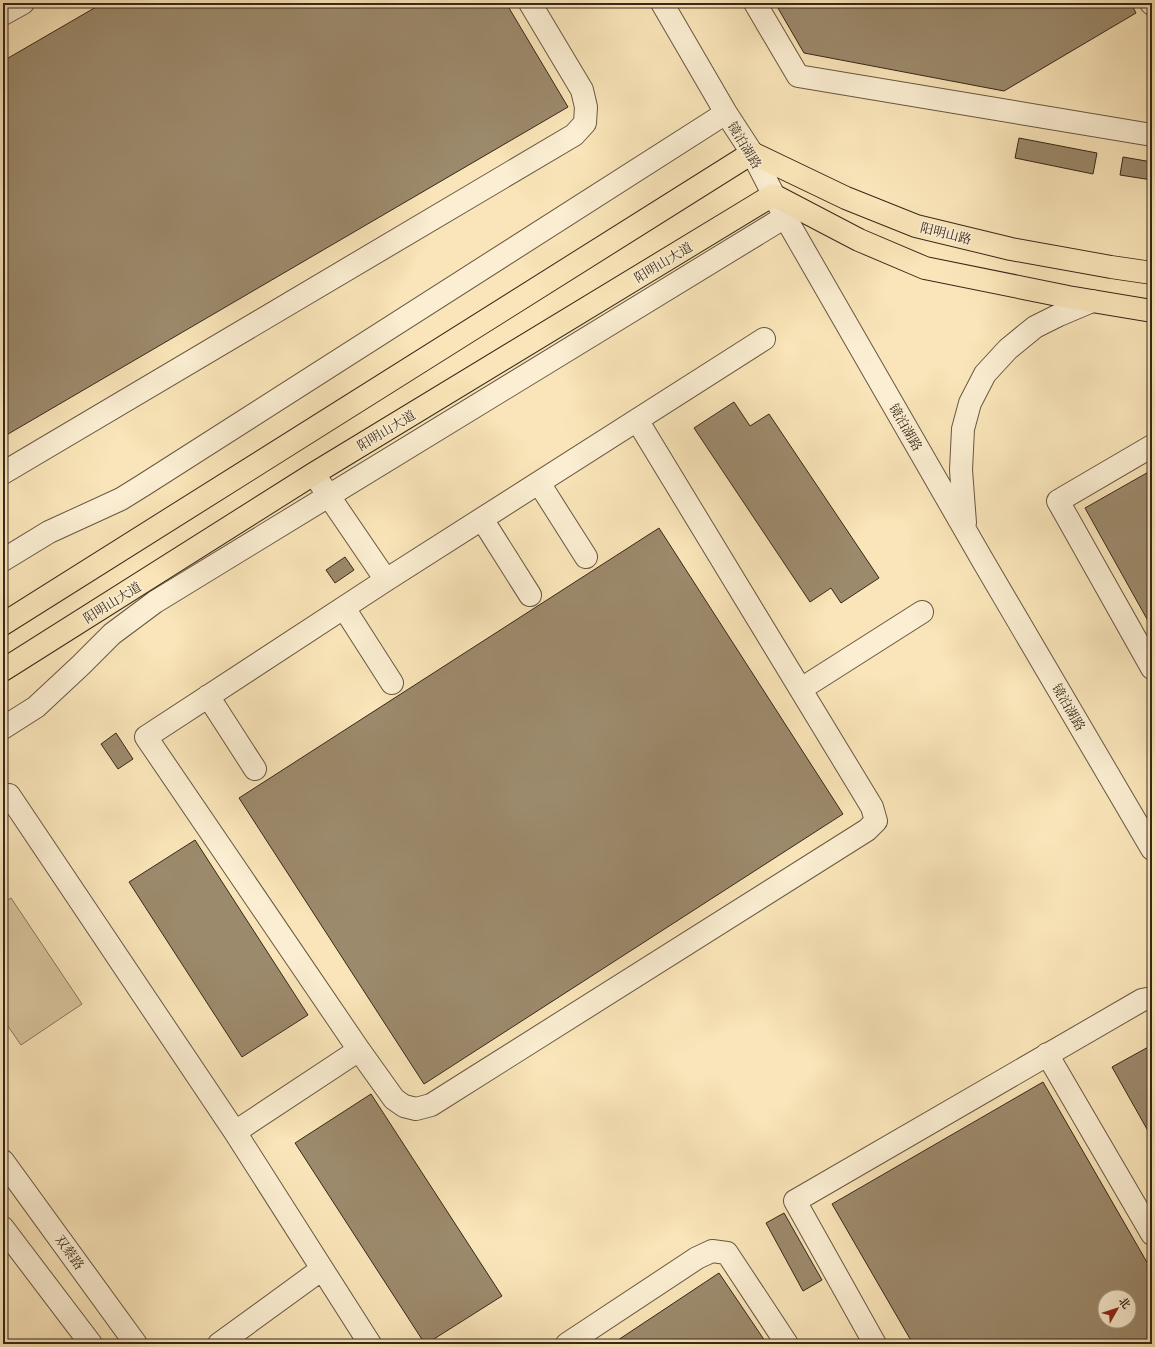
<svg xmlns="http://www.w3.org/2000/svg" width="1155" height="1347" viewBox="0 0 1155 1347" font-family="Cardo,'Noto Serif SC',serif">
	<style>
		.green { fill: #d8c59e; stroke: #88765c }
		.building { fill: #9c8a6c; stroke: #382819; fill-rule: evenodd }
		.lines { fill: none; stroke-linecap: round; stroke-linejoin: round }
		.minor-casing { stroke: #685741; stroke-width: 24 }
		.major-casing { stroke: #382819; stroke-width: 24 }
		.minor { stroke: #fbeed2; stroke-width: 22 }
		.major { stroke: #f9e5b9; stroke-width: 22 }
		.labels { text-anchor: middle; stroke-width: 3.5; stroke-linejoin: round; paint-order: stroke }
		.street-label { font-size: 13px; fill: #382819; stroke: #fbeed2 }
	</style>
	<rect width="100%" height="100%" fill="#f9e5b9"/>
	<filter id="stains"><feTurbulence type="fractalNoise" baseFrequency=".005" numOctaves="4"/><feColorMatrix values="0 0 0 0 .2 0 0 0 0 .09 0 0 0 0 .02 0 0 0 .5 -.17"/></filter>
	<radialGradient id="worn" r=".72"><stop offset=".6" stop-color="#630" stop-opacity="0"/><stop offset="1" stop-color="#630" stop-opacity=".3"/></radialGradient>
	<path class="green" d="M11,898L82,1004L21,1045L3,1019V903Z"/>
	<path class="building" d="M103,3H506L568,107L3,437V61Z
		M775,3H1131L1136,13L1004,91L804,53Z
		M1019,138L1097,153L1093,174L1015,158Z
		M1123,157L1152,162V180L1120,175Z
		M734,402L750,426L769,414L879,578L841,603L831,588L810,602L694,428Z
		M1152,470V628L1085,508Z
		M659,528L843,814L424,1084L239,798Z
		M345,557L354,570L335,583L326,570Z
		M116,733L133,759L118,769L101,744Z
		M195,840L308,1015L242,1057L129,882Z
		M1152,1045V1138L1112,1067Z
		M1043,1082L1152,1271V1344H913L832,1204ZM1105,1297H1129V1321H1105Z
		M371,1094L502,1296L426,1344H425L295,1143Z
		M784,1213L822,1280L803,1291L766,1223Z
		M719,1273L767,1344H612Z"/>
	<g class="lines">
		<g class="minor-casing">
			<path id="minor" d="M662,3L726,113L752,153L785,217L983,561L1152,849
				M755,3L798,76L1152,135
				M1151,3L1152,4
				M3,14L23,3
				M1152,446L1058,501L1152,668
				M3,473L574,135L585,123L586,107L582,90L530,3
				M320,483L386,580
				M539,483L586,557
				M482,519L530,595
				M965,523L961,470L963,429L970,403L985,374L1008,349L1035,327L1059,315L1092,301
				M3,560L49,532L121,499L142,486L726,113
				M344,608L392,683
				M801,689L922,612
				M208,696L255,769
				M3,728L36,707L81,665L112,634L155,602L785,217
				M9,795L235,1132L370,1344
				M359,1050L394,1099L404,1106L416,1109L431,1105L867,830L876,821L872,807L637,420
				M1047,1054L1152,1234
				M235,1132L359,1050L146,737L386,580L764,339
				M3,1161L136,1344
				M3,1228L91,1344
				M219,1344L322,1269
				M567,1344L697,1258L712,1251L727,1253L787,1344
				M875,1344L795,1201L1142,1000L1152,998"/>
		</g>
		<g class="major-casing">
			<path id="major" d="M3,624L752,153L846,198L916,226L1011,249L1111,267L1152,273
				M3,670L315,473L773,195L859,240L925,268L1068,297L1152,311"/>
		</g>
		<use href="#minor" class="minor"/>
		<use href="#major" class="major"/>
	</g>
	<g class="labels">
		<g class="street-label">
			<text transform="translate(745 145) rotate(59)" y="5">镜泊湖路</text>
			<text transform="translate(946 233) rotate(14)" y="5">阳明山路</text>
			<text transform="translate(663 262) rotate(-31)" y="5">阳明山大道</text>
			<text transform="translate(906 427) rotate(60)" y="5">镜泊湖路</text>
			<text transform="translate(386 430) rotate(-31)" y="5">阳明山大道</text>
			<text transform="translate(112 602) rotate(-32)" y="5">阳明山大道</text>
			<text transform="translate(1069 707) rotate(60)" y="5">镜泊湖路</text>
			<text transform="translate(70 1252) rotate(54)" y="5">双蔡路</text>
		</g>
	</g>
	<rect width="1155" height="1347" fill="none" stroke="#f9e5b9" stroke-width="16"/>
	<rect x="4" y="4" width="1147" height="1339" fill="none" stroke="#382819" stroke-width="2"/>
	<rect x="8" y="8" width="1139" height="1331" fill="none" stroke="#382819"/>
	<g transform="translate(1117 1309) rotate(51)"><circle r="19" fill="#fbeed2" stroke="#ad9f88"/>
	<path d="M0-3L7 15L0 10L-7 15Z" fill="#8f2418"/>
	<text y="-6" font-size="11" font-weight="bold" text-anchor="middle" fill="#382819">北</text>
	</g>
	<rect width="100%" height="100%" filter="url(#stains)"/>
	<rect width="100%" height="100%" fill="url(#worn)"/>
</svg>
